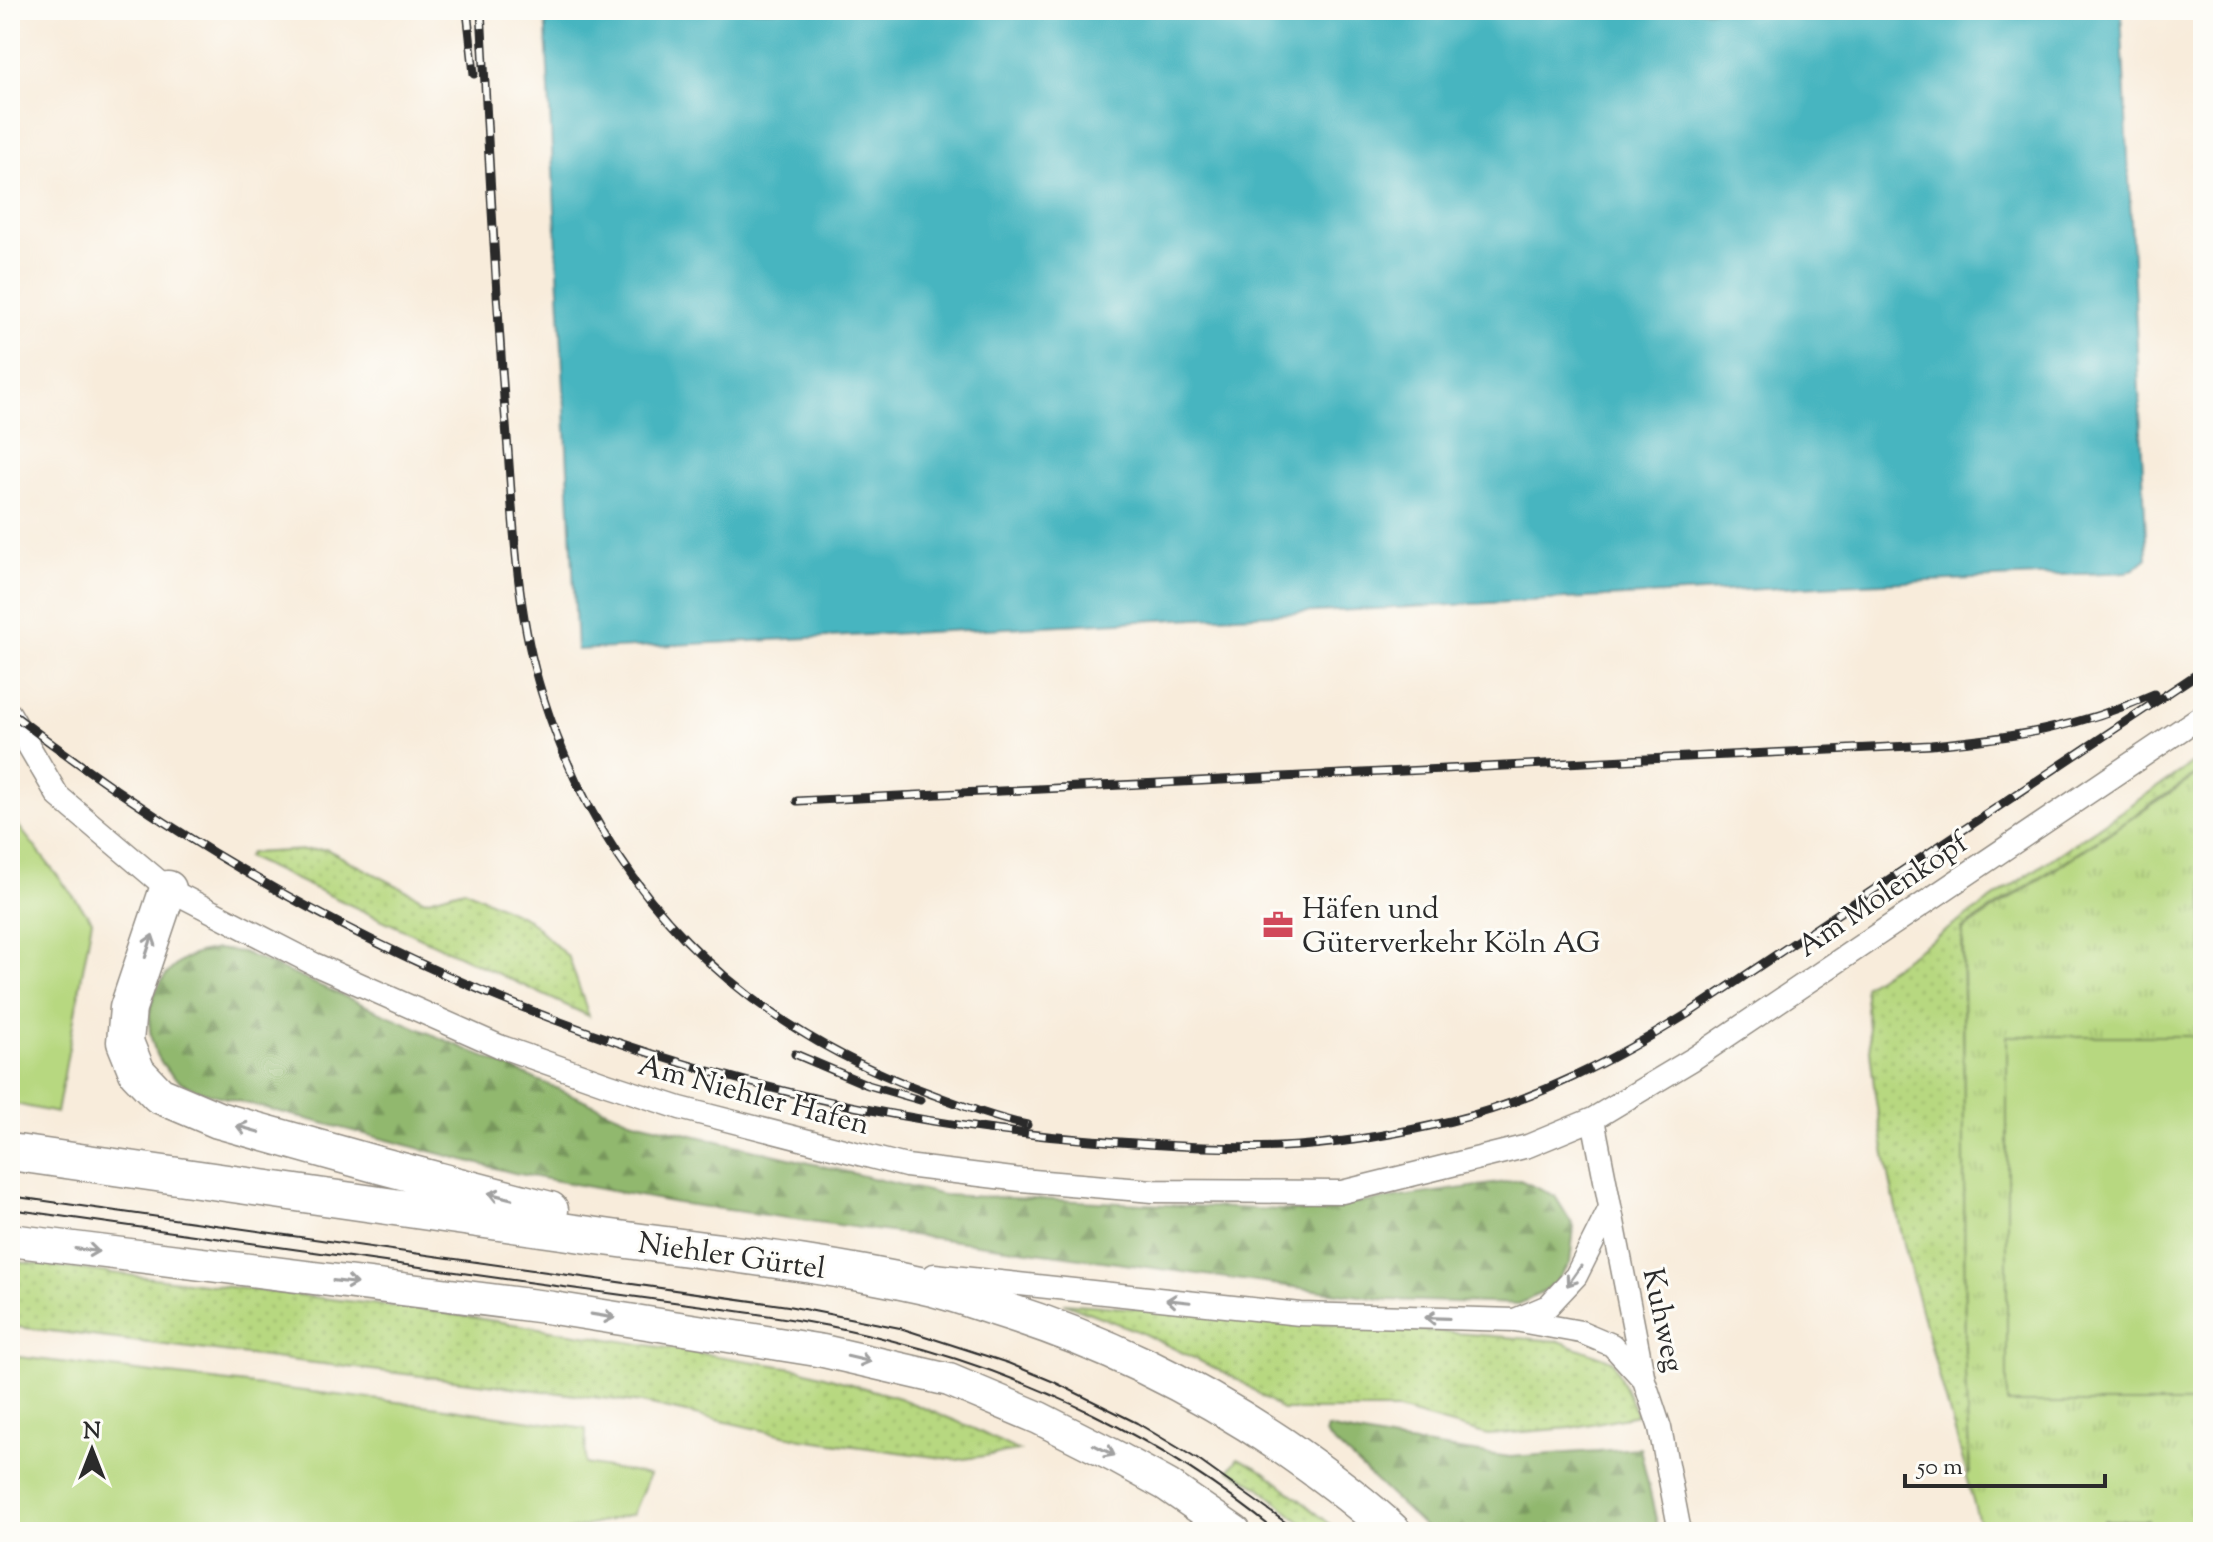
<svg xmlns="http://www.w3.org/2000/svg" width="2213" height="1542" viewBox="0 0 2213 1542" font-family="'Sorts Mill Goudy',serif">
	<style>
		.grass { fill: url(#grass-dots); stroke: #718256; stroke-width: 2 }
		.forest { fill: url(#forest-firs); stroke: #5e724c; stroke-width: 2 }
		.park { fill: url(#park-tufts); stroke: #718256; stroke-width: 2 }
		.garden { fill: #b7d880; stroke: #718256; stroke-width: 2 }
		.water { fill: #46b5c0; stroke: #387076; stroke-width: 2 }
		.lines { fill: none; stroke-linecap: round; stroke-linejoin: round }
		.minor-casing { stroke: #928c83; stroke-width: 25 }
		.secondary-casing { stroke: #928c83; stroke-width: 35 }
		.primary-casing { stroke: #928c83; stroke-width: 39 }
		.minor { stroke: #fff; stroke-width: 22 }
		.secondary { stroke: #fff; stroke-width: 32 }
		.primary { stroke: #fff; stroke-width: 36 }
		.tram { stroke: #2b2b2b; stroke-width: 2 }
		.rail-casing { stroke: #2b2b2b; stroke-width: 9 }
		.rail { stroke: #fdfcf7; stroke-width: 6; stroke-dasharray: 18; stroke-linecap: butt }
		.oneway { stroke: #a0a0a0 }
		.labels { text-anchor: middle; stroke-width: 6; stroke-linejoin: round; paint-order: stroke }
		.street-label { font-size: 30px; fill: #2b2b2b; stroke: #fdfcf7 }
		.poi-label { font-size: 30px; fill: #2b2b2b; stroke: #fdfcf7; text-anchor: start }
	</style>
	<defs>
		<pattern id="grass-dots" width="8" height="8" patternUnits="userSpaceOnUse" patternTransform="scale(2)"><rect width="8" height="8" fill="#b7d880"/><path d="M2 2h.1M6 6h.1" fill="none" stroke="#9eba6f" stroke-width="1.8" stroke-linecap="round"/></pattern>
		<pattern id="forest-firs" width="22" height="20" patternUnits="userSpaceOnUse" patternTransform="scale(2)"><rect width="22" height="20" fill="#91b86e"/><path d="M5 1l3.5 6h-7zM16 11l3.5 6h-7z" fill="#77965b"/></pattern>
		<pattern id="park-tufts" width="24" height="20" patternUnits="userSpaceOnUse" patternTransform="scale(2)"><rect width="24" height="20" fill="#b7d880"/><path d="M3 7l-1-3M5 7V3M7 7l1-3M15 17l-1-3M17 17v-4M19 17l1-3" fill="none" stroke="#9eba6f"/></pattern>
	</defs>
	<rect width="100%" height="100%" fill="#fdfcf7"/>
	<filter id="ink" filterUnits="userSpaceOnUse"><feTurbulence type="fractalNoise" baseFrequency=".0125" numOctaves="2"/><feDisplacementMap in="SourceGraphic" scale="16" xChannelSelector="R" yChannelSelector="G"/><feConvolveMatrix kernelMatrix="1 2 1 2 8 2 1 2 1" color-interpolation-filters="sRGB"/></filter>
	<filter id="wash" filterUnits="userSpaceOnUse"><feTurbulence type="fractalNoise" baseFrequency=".006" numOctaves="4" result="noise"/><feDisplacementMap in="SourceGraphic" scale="32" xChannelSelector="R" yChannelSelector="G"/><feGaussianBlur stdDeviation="1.8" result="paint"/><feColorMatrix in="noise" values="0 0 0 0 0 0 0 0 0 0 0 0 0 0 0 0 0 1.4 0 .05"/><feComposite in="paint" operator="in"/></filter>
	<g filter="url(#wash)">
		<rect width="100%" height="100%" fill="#f8ecdb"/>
		<path class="grass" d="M2203,756V770L1962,929L1969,1472L1967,1475C1933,1354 1896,1233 1877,1108C1871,1068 1868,1027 1864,986Z
			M326,849L425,900L464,889L528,919L569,958L589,1016L247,857L250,853Z
			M10,1261L431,1311L800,1369L899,1398L966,1425L1019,1451L957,1460L802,1439L642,1403L10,1326Z
			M1064,1303L1559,1341L1613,1361L1637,1415L1571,1428L1488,1435L1398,1410H1282L1239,1380L1142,1333Z
			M1238,1458L1265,1472L1340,1532H1312L1258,1486L1229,1470Z"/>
		<path class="forest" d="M217,949L242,952L630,1120L943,1195L1302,1211L1520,1180L1555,1196L1574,1227L1570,1263L1551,1288L1519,1304L1389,1300L677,1203L514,1173L211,1094C194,1089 179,1084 167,1070C136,1033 147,975 193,955C200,952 209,951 217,949Z
			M1327,1428L1394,1441L1510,1457L1640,1448L1659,1532H1430L1325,1434Z"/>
		<path class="park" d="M2203,771V1532H1982L1966,1477L1970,1472L1965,1372L1963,930Z"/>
		<path class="garden" d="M10,815L92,920L57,1113L10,1103Z
			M2007,1036H2203V1403H2007Z
			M10,1356L439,1407L586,1429L585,1464L649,1475L633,1514L563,1532H10Z
			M2104,1520H2148V1532H2104Z"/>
		<path class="water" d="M545,10H2121L2147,558L2134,569L2127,572L1839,585L577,650Z"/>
	</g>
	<g filter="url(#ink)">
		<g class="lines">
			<g class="minor-casing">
				<path id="minor" d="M10,714L58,796L168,889L314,964L499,1046L607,1084L680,1108L906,1166L1021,1180L1153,1191L1342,1192L1528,1146L1593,1119L1693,1059L2203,715
					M1593,1119L1644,1380L1660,1428L1680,1532
					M934,1275L1300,1314L1515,1320L1581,1332L1612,1345L1644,1380
					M1515,1320L1548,1306L1576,1276L1610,1208"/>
			</g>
			<g class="secondary-casing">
				<path id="secondary" d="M10,1240L553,1308L823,1351L949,1380L1039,1418L1118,1458L1167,1485L1235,1532"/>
			</g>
			<g class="primary-casing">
				<path id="primary" d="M168,889L128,1008L125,1042L137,1072L159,1095L218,1120L375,1164L550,1210
					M10,1152C194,1178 378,1205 562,1231C683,1249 804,1259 924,1286C948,1291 971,1300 994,1307C1100,1340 1191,1384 1283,1446C1322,1473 1359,1500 1393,1532"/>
			</g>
			<use href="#minor" class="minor"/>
			<use href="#secondary" class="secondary"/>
			<use href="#primary" class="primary"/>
			<path class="tram" d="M10,1196L788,1306L900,1328L1008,1363L1054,1382L1137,1423L1197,1459L1299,1532
				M10,1209C175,1232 340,1256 505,1279C571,1288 637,1297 703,1306C764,1315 826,1323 886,1339C1028,1374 1164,1439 1277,1532"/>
			<g class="rail-casing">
				<path id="rail" d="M467,10L474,74
					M481,10C489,157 496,303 508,450C514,531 517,616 542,694C604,890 737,1023 929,1093C961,1105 994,1118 1027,1125
					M10,712C323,956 694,1109 1091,1140C1160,1145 1229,1151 1299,1146C1350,1142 1401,1133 1451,1121C1537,1100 1615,1059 1689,1013L2203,670
					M797,801L1931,745C2012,738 2078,728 2154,694
					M795,1054L868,1085L920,1100"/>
			</g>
			<use href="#rail" class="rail"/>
		</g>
		<defs><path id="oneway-shaft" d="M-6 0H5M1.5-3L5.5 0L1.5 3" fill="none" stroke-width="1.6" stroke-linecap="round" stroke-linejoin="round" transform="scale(2)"/></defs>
		<g class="oneway">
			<use href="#oneway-shaft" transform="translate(149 946) rotate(-72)"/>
			<use href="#oneway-shaft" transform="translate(248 1129) rotate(-164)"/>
			<use href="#oneway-shaft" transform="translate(500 1196) rotate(-166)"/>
			<use href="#oneway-shaft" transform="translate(87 1250) rotate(7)"/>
			<use href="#oneway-shaft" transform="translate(1574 1276) rotate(125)"/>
			<use href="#oneway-shaft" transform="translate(345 1282) rotate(7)"/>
			<use href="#oneway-shaft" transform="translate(1178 1301) rotate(-174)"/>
			<use href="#oneway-shaft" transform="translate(603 1316) rotate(9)"/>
			<use href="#oneway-shaft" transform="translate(1437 1318) rotate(-178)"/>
			<use href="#oneway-shaft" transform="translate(859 1359) rotate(13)"/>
			<use href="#oneway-shaft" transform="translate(1104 1450) rotate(27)"/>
		</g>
	</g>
	<defs>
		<g id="office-bare" transform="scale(2.4)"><path d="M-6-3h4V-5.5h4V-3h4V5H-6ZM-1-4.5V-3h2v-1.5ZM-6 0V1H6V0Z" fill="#d1495b" stroke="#fdfcf7" stroke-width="2.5" paint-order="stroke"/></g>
	</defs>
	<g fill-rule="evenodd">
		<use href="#office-bare" x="1278" y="925"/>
	</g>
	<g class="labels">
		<g class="street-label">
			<text transform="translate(1882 894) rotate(-34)" y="10">Am Molenkopf</text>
			<text transform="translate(754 1094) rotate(15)" y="10">Am Niehler Hafen</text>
			<text transform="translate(732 1255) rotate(8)" y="10">Niehler Gürtel</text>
			<text transform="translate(1664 1320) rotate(78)" y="10">Kuhweg</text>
		</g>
		<g class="poi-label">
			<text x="1302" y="918">Häfen und<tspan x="1302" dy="34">Güterverkehr Köln AG</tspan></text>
		</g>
	</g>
	<rect width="2213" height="1542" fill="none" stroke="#fdfcf7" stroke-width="40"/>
	<g transform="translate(92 1450)" stroke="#fdfcf7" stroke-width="6" paint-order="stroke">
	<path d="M0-6L14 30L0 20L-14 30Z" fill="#2b2b2b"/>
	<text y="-12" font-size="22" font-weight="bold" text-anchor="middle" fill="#2b2b2b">N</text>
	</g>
	<path d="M1905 1474v12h200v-12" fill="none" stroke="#2b2b2b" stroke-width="4"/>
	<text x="1917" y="1474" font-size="24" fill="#2b2b2b" stroke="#fdfcf7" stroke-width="6" paint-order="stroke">50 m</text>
</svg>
